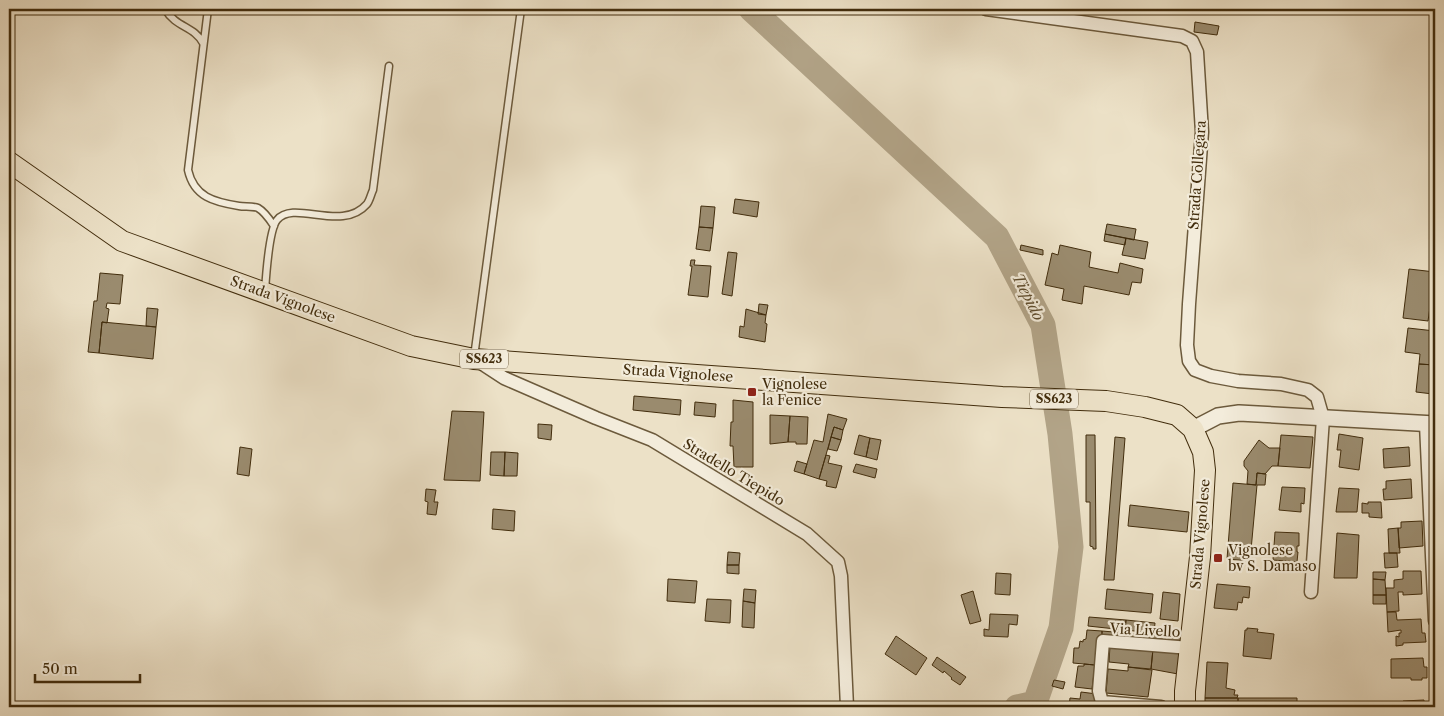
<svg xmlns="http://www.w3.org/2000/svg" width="1444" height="716" viewBox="0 0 1444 716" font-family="'Libre Caslon Text',serif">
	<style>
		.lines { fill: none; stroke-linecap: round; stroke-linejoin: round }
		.river { stroke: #b2a488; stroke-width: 25 }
		.building { fill: #9a8b6e; stroke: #422d0d }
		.service-casing { stroke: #6c5a3c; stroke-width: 9 }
		.minor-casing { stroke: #6c5a3c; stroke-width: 15 }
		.tertiary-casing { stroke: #6c5a3c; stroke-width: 18 }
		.primary-casing { stroke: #422d0d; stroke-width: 22 }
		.service { stroke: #f3ecdb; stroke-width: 6 }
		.minor { stroke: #f3ecdb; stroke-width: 12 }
		.tertiary { stroke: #f3ecdb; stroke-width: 15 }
		.primary { stroke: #ece1c7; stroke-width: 20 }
		.poi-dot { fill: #8f2418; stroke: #f3ecdb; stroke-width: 2 }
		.labels { text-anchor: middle; stroke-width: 4.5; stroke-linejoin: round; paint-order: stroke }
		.shield { fill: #f3ecdb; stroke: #77664b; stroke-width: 1 }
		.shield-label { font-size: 12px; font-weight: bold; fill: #422d0d }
		.street-label { font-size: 14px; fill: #422d0d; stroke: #f3ecdb }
		.poi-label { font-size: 14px; fill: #422d0d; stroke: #f3ecdb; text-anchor: start }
		.water-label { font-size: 15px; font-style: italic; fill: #5e4b2c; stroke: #f3ecdb }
	</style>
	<rect width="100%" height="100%" fill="#ece1c7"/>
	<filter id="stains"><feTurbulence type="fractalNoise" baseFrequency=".004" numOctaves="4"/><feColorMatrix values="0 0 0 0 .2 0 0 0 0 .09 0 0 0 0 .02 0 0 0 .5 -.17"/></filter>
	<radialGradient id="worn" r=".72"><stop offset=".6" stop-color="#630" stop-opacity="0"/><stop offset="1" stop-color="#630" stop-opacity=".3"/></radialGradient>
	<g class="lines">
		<path class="river" d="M751,9L997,237L1043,325L1060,434L1071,547L1061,628L1035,703L1017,707"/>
	</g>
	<path class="building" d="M1195,22L1219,26L1217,35L1194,32Z
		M735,199L759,202L757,217L733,213Z
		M701,206L715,207L713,228L699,227Z
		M1107,224L1136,229L1134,240L1105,234Z
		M699,227L713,228L710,251L696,249Z
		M1105,234L1126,238L1125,245L1104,241Z
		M1126,238L1148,242L1145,259L1122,255Z
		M1021,245L1043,250V255L1020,250Z
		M1060,245L1091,252L1089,267L1118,273L1120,263L1143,269L1141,283L1132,282L1129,295L1084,286L1082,304L1062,300L1064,289L1045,285L1052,253L1058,255Z
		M728,252L737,253L732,296L722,294Z
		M691,260H695L694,265L711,266L708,297L688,295L692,266H690Z
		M1409,269L1435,272L1428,321L1403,318Z
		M100,273L123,275L120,304L107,303L106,308L109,309L107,323L102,322L99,353L88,352L94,301H97Z
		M759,304L768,305L766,315L758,314Z
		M147,308L158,309L156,327L146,326Z
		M746,309L766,315L765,323L767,324L765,342L739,337L740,326L744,327Z
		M102,322L156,327L153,359L99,353Z
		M1408,328L1435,331V365L1419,364L1420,354L1405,352Z
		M1419,364L1435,365L1433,394L1416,392Z
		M634,396L681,400L680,415L633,410Z
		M733,400L753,402V467H734L733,446H730L731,422H733Z
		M695,402L716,404L715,417L694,415Z
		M452,411L484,412L480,481L444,480Z
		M828,414L847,419L843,430L834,427L819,479L804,474L814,440L823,442Z
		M770,415L790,416L788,442L770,444Z
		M790,416L808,417L807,444H796V442H788Z
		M538,424L552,425L551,440L538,438Z
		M834,427L843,430L841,440L831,437Z
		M1339,434L1363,438L1359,470L1339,467L1341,450H1337Z
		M859,435L870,438L866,457L854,454Z
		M1086,435H1095L1096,549H1093V547L1090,546V502H1086Z
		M1281,435L1313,437L1310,468L1278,466Z
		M831,437L841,440L837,451L828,449Z
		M1115,437L1125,438L1114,580H1104Z
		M870,438L881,440L877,460L866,457Z
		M1259,440L1269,448H1280L1278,466H1272L1265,474L1257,473L1256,485L1247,484L1248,471L1244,466V461Z
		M240,447L252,449L249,476L237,474Z
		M1409,447L1410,466L1384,468L1383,449Z
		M491,452H505L504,476L490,475Z
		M505,452L518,453L517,476H504Z
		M826,455L830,456L828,463L842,466L836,488L826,486L827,481L819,479Z
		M797,461L807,464L804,474L794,471Z
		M856,464L877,469L875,478L853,472Z
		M1257,473L1266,474L1265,485H1257L1250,561L1227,559L1233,483L1256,485Z
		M1411,479L1412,498L1384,500L1383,489H1386V481Z
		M1282,487L1305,488L1304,504L1301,503V512L1279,510Z
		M1339,488L1359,489L1357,512H1336Z
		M426,489L436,490L434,502H438L436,515L427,514L428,502L425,501Z
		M1368,502H1381L1382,518L1369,517V513H1362V503L1368,504Z
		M1130,505L1189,512L1187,532L1128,526Z
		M493,509L515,511L514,531L492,529Z
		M1422,521L1423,546L1399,548L1398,528H1401V522Z
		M1398,528L1400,553H1389L1388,529Z
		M1275,532L1299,533V546H1297V552H1298L1297,562L1273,560Z
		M1337,533L1359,535L1357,578H1334Z
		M728,552L740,553L739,565H727Z
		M1384,553H1397L1398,567L1385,568Z
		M727,565H739V574L727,573Z
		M1403,571H1421L1422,594L1403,595V592H1398L1399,611L1387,612L1386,588H1394V580L1403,579Z
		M1373,572H1386L1385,580L1373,579Z
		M996,573L1011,574L1010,595L995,594Z
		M668,579L697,581L695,603L667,601Z
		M1373,579L1385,580L1386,595H1373Z
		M1217,584L1250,587L1249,598L1243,597L1242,603L1238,602L1237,610L1214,608Z
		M744,589L756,590L755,603L743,601Z
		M1107,589L1153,594L1151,613L1105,609Z
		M973,591L981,621L970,624L961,595Z
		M1163,592L1180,594L1178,621L1160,619Z
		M1373,595H1386V604H1373Z
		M707,599L731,600L730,623L705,621Z
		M743,601L755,603L754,628L742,627Z
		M1387,612H1396L1397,620L1421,619L1422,633H1425L1426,642L1403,643V645L1396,646V636L1399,637V633H1401V630L1388,632Z
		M990,614L1018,615L1017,625L1009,624L1008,637L984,636V629L989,630Z
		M1089,617L1126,620L1125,630L1088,626Z
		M1126,620L1155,623L1154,633L1125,630Z
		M1247,628L1258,629L1257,632L1274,634L1271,659L1243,656L1245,630H1247Z
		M1087,630L1102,631V636H1098L1095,665L1073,663L1074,648H1079L1080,641L1083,642V640L1086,639Z
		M1102,631L1149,635L1148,640L1102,636Z
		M1149,635L1181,637L1180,643L1148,640Z
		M896,636L927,658L916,675L885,654Z
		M1110,646L1153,649L1151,669L1128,667L1129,664L1109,662Z
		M1153,649L1179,652L1178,674L1151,669Z
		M937,657L966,677L960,685L951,679L952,678L944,671L943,673L932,665Z
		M1423,658L1424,667H1427V678H1422V680H1411V678H1391V659Z
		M1207,662L1228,663L1226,688L1235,690L1234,695H1238L1237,698H1205Z
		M1084,664L1095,665L1092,689L1075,687L1078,666H1084Z
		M1128,667L1152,670L1148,697L1106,693L1108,669L1128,671Z
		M1054,680L1065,682L1063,689L1052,686Z
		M1081,692L1097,694L1096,707H1069L1070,698L1080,699Z
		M1205,698H1238V707H1205Z
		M1238,698H1297V707H1238Z
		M1424,700V707H1403V701Z"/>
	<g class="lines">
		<g class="service-casing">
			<path id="service" d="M165,9C176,28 194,26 203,43
				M208,9L188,170C194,197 214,202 239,206C244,207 253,206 258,208C265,212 270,220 274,226
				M265,291C266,276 269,230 277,220C294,199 342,233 367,204C370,200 371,194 373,190L389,66
				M474,357L521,9"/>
		</g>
		<g class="minor-casing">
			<path id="minor" d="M986,9L1182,36L1192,41L1197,52L1202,132L1189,304L1187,345L1189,361L1195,370L1211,376L1238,381L1281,384L1308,390L1317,397L1323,418L1311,592
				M478,361L504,378L596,418L652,440L807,534L838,562L841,576L847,707
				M1426,424L1435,621
				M1102,702L1161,707
				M1101,707L1102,702L1099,691L1103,641L1190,648"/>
		</g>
		<g class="tertiary-casing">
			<path id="tertiary" d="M1193,429L1218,416L1239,413L1435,424"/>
		</g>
		<g class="primary-casing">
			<path id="primary" d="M9,162L122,241L411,346L474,359L1002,397L1106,401L1145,407L1177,415L1193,429L1203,452L1205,470L1200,557L1185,691V707"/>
		</g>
		<use href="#service" class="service"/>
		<use href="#minor" class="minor"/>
		<use href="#tertiary" class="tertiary"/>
		<use href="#primary" class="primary"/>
	</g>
	<g class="poi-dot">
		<rect x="747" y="387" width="10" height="10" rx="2.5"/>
		<rect x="1213" y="553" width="10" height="10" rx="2.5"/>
	</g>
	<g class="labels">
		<g class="shield">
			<rect x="460" y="349.5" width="48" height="19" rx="4"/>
			<rect x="1030" y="389.5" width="48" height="19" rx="4"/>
		</g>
		<g class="shield-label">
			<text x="484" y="363">SS623</text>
			<text x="1054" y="403">SS623</text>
		</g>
		<g class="street-label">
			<text transform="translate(1197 175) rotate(-86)" y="5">Strada Collegara</text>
			<text transform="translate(283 299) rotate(20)" y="5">Strada Vignolese</text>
			<text transform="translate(678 373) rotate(4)" y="5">Strada Vignolese</text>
			<text transform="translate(734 472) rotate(31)" y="5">Stradello Tiepido</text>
			<text transform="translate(1200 534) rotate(-85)" y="5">Strada Vignolese</text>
			<text transform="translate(1145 630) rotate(3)" y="5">Via Livello</text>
		</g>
		<g class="poi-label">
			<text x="762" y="389">Vignolese<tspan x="762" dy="16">la Fenice</tspan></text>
			<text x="1228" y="555">Vignolese<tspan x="1228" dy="16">bv S. Damaso</tspan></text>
		</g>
		<g class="water-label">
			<text transform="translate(1028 297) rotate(63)" y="5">Tiepido</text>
		</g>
	</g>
	<rect width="1444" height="716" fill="none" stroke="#ece1c7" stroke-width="30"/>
	<rect x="10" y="10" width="1424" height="696" fill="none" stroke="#422d0d" stroke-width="2.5"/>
	<rect x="15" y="15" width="1414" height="686" fill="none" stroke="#422d0d"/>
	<path d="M35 674v8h105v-8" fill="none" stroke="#422d0d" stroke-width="2.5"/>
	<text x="42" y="674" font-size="15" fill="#422d0d" stroke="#f3ecdb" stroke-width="4" paint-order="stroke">50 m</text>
	<rect width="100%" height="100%" filter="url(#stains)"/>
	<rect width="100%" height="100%" fill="url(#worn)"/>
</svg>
